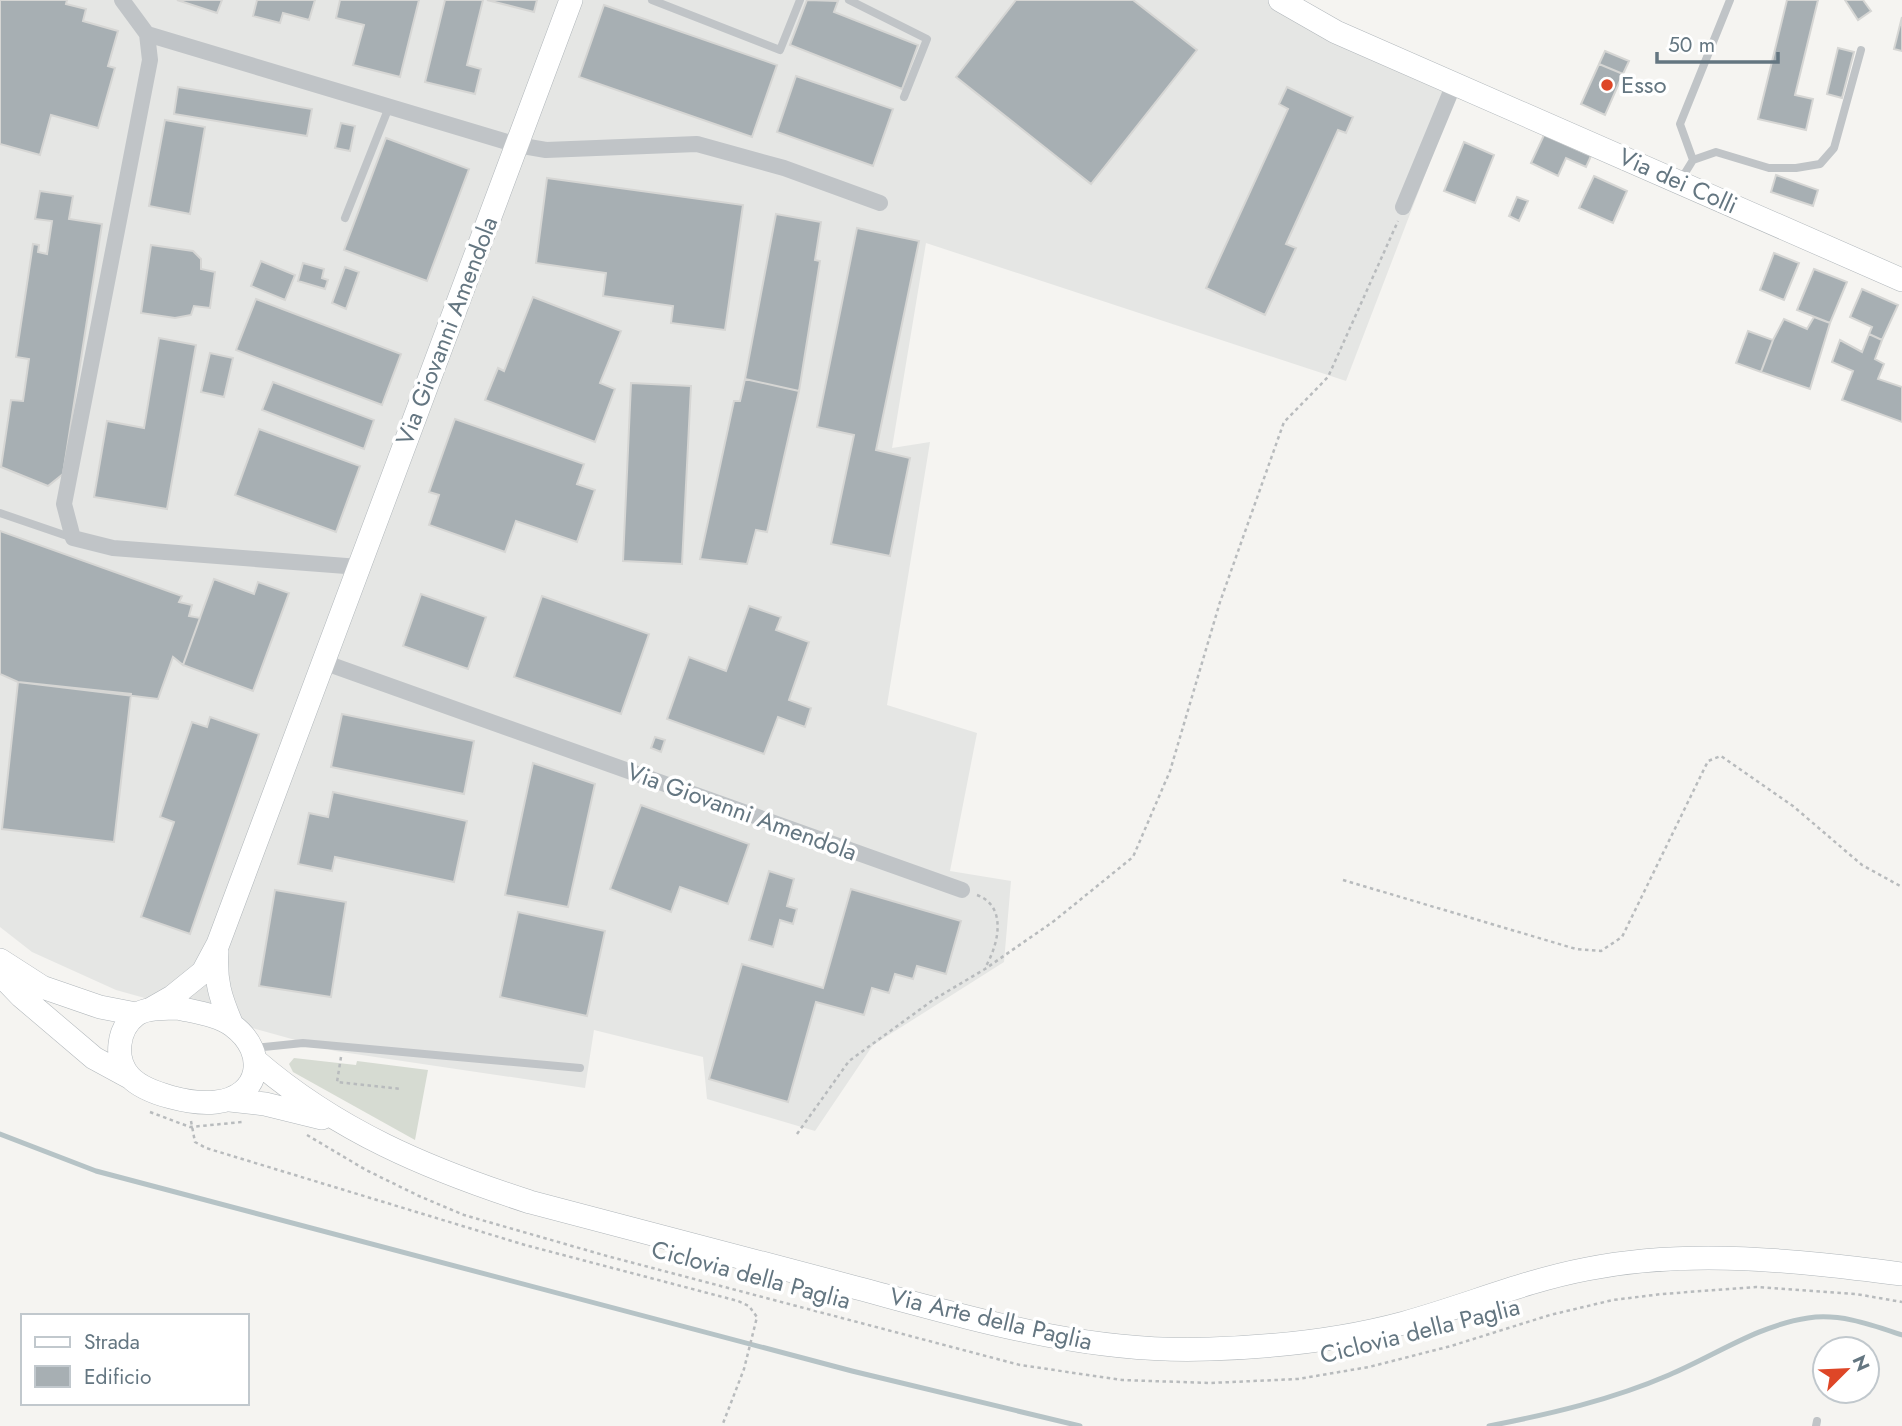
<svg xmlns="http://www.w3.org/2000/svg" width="1902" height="1426" viewBox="0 0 1902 1426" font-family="Jost,sans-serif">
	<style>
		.built { fill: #e5e6e4 }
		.green { fill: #d6dbd2 }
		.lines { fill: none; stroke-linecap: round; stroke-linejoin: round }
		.stream { stroke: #b6c3c6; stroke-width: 5 }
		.building { fill: #a7afb3; stroke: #d6d6d4; stroke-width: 2 }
		.secondary-casing { stroke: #b0b6ba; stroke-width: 24 }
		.path { stroke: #b8bbbd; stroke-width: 2.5; stroke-dasharray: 3.5 3.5; stroke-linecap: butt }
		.lane { stroke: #c0c4c7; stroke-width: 8 }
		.street { stroke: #c0c4c7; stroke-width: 16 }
		.secondary { stroke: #fff; stroke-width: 23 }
		.poi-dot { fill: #de4627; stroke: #fff; stroke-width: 2.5 }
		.labels { text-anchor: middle; stroke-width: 7; stroke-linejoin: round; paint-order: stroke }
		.poi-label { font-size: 24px; fill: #647681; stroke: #fff; text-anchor: start }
		.street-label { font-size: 24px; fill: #647681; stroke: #fff }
	</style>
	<rect width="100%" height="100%" fill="#f5f4f1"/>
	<path class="built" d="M0,0H1270L1456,94L1346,381L926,243L892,448L930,442L887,705L977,733L950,871L1011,881L1004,962L873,1045L815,1131L707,1099L703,1057L594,1030L585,1088L335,1051L116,990L32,952L0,927Z"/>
	<path class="green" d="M294,1058L356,1065L357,1061L428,1070L415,1140L293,1072L289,1064Z"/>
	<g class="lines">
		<path class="stream" d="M0,1134L96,1171L852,1371L1080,1426
			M1489,1426C1550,1414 1611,1400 1669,1375C1714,1356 1759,1325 1808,1318C1840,1313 1872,1325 1902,1335"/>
	</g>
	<path class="building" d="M0,0H67L66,4L86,9L83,21L118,31L108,66L115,68L98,128L51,115L40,155L0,144Z
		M177,0H222L217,13Z
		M257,0H315L309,20L283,13L280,23L253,16Z
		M340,0H419L400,77L353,65L364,25L336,18Z
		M445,0H483L467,65L481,69L475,94L425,82Z
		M487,0H537L534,12Z
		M807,0L838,1L834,12L918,45L902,89L790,45Z
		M1016,0H1133L1197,50L1091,184L956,77Z
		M1787,0H1818L1795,95L1813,99L1806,130L1758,119Z
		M1845,0H1863L1871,11L1858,20Z
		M604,5L777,65L752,137L579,77Z
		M1902,17V51L1894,49Z
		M1838,48L1854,52L1842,98L1827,94Z
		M1605,51L1629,61L1623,74L1599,64Z
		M1599,64L1623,74L1605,115L1581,104Z
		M796,76L893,109L873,166L777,132Z
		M178,87L312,109L307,136L174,114Z
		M1287,87L1353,117L1346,133L1338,130L1286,244L1296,248L1265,315L1206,288L1288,109L1279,104Z
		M165,120L205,127L190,214L149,206Z
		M341,123L355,126L350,151L335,148Z
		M1544,135L1591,156L1586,167L1566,158L1558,176L1531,163Z
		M386,138L469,169L427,281L344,250Z
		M1464,142L1494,155L1475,203L1444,191Z
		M1776,175L1818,190L1813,206L1771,192Z
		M1594,176L1627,191L1613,223L1579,208Z
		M547,178L743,205L725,330L671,323L673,306L603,296L606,273L536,263Z
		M40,191L73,196L69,219L102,224L63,474L48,486L1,467L11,400L23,401L29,359L16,357L33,244L39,245L38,252L47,254L52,221L35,219Z
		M1517,197L1528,201L1519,221L1509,216Z
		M776,214L821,222L815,260L820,261L799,391L745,379Z
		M857,228L919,241L876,450L910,458L890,556L831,544L854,435L817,427Z
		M151,245L193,251L201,259V269L215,272L210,308L194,306L191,315L175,318L141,313Z
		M1774,253L1799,263L1784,300L1760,290Z
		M261,261L295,275L285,300L251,286Z
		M303,263L324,269L322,278L328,280L325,289L298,281Z
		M345,267L359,272L346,309L332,303Z
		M1814,269L1847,282L1830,323L1797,310Z
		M1862,289L1898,305L1882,340L1869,334L1872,327L1850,317Z
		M533,297L621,331L600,383L615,389L595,442L485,400L498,368L504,371Z
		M256,299L401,354L382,405L236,350Z
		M1814,317L1830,323L1810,389L1761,372L1773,340L1784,319L1807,329Z
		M1748,331L1773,340L1761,372L1736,363Z
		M1869,334L1882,340L1875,359L1884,364L1878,379L1902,387V422L1842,400L1853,371L1832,362L1840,340L1862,352Z
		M159,338L196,345L167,509L94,497L107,421L144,428Z
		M210,353L233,358L224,397L201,392Z
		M745,379L799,391L767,532L756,530L747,564L700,559L734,401H740Z
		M273,382L374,420L364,449L262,410Z
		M631,383L691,386L682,564L623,561Z
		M455,419L584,464L577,484L595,490L577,542L516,521L505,552L429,525L439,495L429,492Z
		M259,429L360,466L336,532L235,495Z
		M0,531L182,596L179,602L192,605L189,616L200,618L183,665L173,657L158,699L18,682L0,674Z
		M214,579L254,594L258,582L289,593L253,691L183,665Z
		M421,594L486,617L468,669L403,646Z
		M542,596L649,634L621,714L514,677Z
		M749,606L781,617L776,630L809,642L789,700L811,708L805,727L778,717L764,754L667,719L689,657L726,671Z
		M18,682L131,694L114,842L2,829Z
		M342,714L474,741L464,794L331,767Z
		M210,717L259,734L190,934L141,917L174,822L160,817L192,722L207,727Z
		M655,737L665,740L661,752L651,748Z
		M533,763L595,784L568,907L505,895Z
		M333,792L467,821L454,882L335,857L332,871L298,864L309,813L328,817Z
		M641,805L749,844L728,904L680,887L671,912L610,889Z
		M769,871L794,879L787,906L797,909L793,924L780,920L773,947L749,940Z
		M851,889L961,921L946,974L917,966L913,979L895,974L889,993L872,988L864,1015L816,1002L788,1102L709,1079L742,964L823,988Z
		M275,890L346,902L331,997L259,986Z
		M518,912L605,931L587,1016L500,997Z"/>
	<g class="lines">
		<g class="secondary-casing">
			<path id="secondary" d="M1280,0L1336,32L1902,280
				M217,951C215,981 220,997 232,1025
				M0,960L42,987L100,1007L136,1014
				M0,974L21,996L94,1058L129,1077
				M178,1008C195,1012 219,1015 233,1026C268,1052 261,1097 216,1102C193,1105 146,1094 130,1077C114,1060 117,1029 136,1015C147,1007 165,1009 178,1008Z
				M151,1009L172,997L203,972L218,944L571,0
				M255,1060C337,1131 428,1169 530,1202C639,1231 748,1259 857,1288C973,1319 1088,1354 1210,1349C1275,1347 1341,1340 1404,1323C1466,1306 1524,1281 1587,1269C1692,1248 1797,1261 1902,1274
				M230,1100L265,1104L322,1118"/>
		</g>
		<path class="path" d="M1343,880L1576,949L1601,951L1622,937L1708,761L1721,756L1793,806L1862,865L1902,887
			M977,895C1007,906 999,943 986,966
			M341,1057L337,1082L402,1089
			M150,1112L190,1127L242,1122
			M191,1121L195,1142L206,1148L525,1245L738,1301L749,1306L757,1317L744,1369L722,1426
			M797,1134L849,1061L933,1000L985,969L1054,921L1133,857L1170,771L1220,602L1284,422L1328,377L1398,221
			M307,1135L366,1170L419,1196L464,1215L607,1256L1020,1365L1122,1380L1210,1383L1298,1379L1369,1367L1451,1346L1550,1315L1613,1300L1662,1294L1756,1287L1856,1294L1902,1302"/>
		<path class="lane" d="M652,0L780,50L800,0
			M849,0L927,39L904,97
			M1693,160L1716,152L1769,168H1796L1820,164L1834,148L1861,50
			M1680,181L1693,160L1680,124L1730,0
			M345,218L389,107
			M0,513L73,538
			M253,1048L303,1043L580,1068
			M1816,1426L1817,1421"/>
		<path class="street" d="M122,0L147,34L150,60L64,504L73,538L113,548L359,567
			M147,34L517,145L546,150L697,144L784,168L880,203
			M1403,207L1454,84
			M323,662L962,890"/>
		<use href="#secondary" class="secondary"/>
	</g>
	<circle class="poi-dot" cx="1607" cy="85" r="7"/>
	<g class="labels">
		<g class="poi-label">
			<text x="1621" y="93">Esso</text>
		</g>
		<g class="street-label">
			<text transform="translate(1678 181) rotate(24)" y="8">Via dei Colli</text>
			<text transform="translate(447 331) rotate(-69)" y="8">Via Giovanni Amendola</text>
			<text transform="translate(742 812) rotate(20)" y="8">Via Giovanni Amendola</text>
			<text transform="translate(751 1275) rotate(15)" y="8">Ciclovia della Paglia</text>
			<text transform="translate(991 1319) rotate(13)" y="8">Via Arte della Paglia</text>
			<text transform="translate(1420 1331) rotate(-14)" y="8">Ciclovia della Paglia</text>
		</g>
	</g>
	<rect x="21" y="1314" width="228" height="91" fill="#ffffff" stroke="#c1c8cd" stroke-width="2"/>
	<rect x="35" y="1337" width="35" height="10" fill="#ffffff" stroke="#c1c8cd" stroke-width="2"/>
	<text x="84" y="1349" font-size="21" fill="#647681">Strada</text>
	<rect x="35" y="1366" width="35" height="21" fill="#a7afb3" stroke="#c1c8cd" stroke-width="2"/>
	<text x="84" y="1384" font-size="21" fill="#647681">Edificio</text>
	<g transform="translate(1846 1370) rotate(66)"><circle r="33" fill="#ffffff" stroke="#c1c8cd" stroke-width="2"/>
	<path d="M0-5L12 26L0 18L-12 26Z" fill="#de4627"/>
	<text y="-10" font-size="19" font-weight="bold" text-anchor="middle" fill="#647681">N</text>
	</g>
	<path d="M1657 52v10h121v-10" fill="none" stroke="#647681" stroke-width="3.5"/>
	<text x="1668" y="52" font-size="21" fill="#647681" stroke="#ffffff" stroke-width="5" paint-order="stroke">50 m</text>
</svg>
